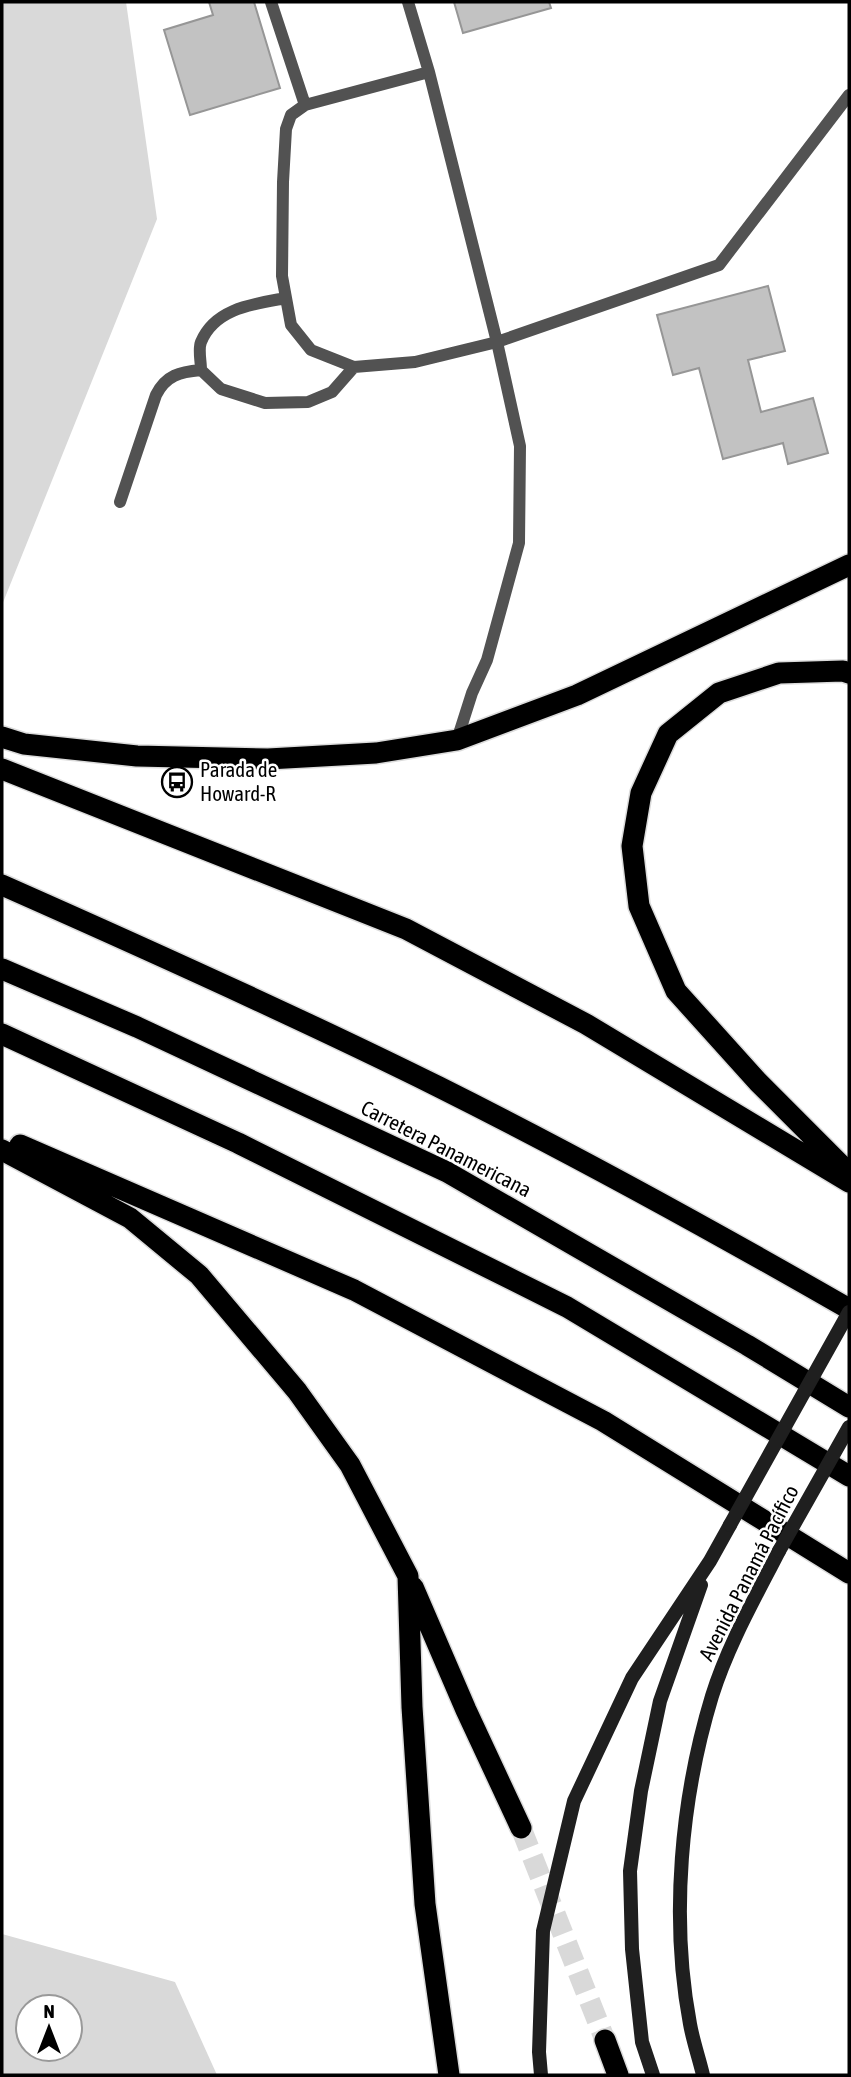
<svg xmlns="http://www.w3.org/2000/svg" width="851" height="2077" viewBox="0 0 851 2077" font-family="'Asap Condensed',sans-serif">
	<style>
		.green { fill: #d9d9d9; fill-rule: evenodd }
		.building { fill: #c2c2c2; stroke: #969696; stroke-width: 2 }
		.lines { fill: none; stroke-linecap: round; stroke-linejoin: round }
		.motorway-tunnel { stroke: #d9d9d9; stroke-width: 21; stroke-dasharray: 21 10; stroke-linecap: butt }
		.motorway-casing { stroke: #dbdbdb; stroke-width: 24 }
		.service { stroke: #525252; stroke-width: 12 }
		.secondary { stroke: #1f1f1f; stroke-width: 14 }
		.motorway { stroke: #000; stroke-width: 21 }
		.secondary-bridge { stroke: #1f1f1f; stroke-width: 14 }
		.labels { text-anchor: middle; stroke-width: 5; stroke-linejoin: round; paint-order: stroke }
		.poi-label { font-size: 21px; fill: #000; stroke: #fff; text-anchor: start }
		.street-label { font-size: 21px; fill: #000; stroke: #fff }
	</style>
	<rect width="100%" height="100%" fill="#fff"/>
	<path class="green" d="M2,2H126L157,219L2,605Z
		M2,1934L175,1982L217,2075H2ZM28,2007H70V2049H28Z"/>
	<path class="building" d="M209,2H254L280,88L190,115L164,30L213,15Z
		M454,2H549L551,8L463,33Z
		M768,286L785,351L748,360L761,412L813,398L828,453L788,464L783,443L723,459L699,368L673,375L657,315Z"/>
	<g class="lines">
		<path class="motorway-tunnel" d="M521,1828L605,2040"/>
		<g class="motorway-casing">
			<path id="motorway" d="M849,673L843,671L779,673L719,693L668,734L641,793L632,846L639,906L676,991L758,1082L849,1173
				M2,737L24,744L137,756L268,759L376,753L457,740L577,695L849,565
				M2,769L406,929L586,1024L849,1182
				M2,885C149,950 296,1016 439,1087C579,1157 715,1232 849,1309
				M2,969L137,1027L447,1172L747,1345L849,1407
				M2,1034L238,1143L567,1307L849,1476
				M20,1145L354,1290L603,1421L849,1573
				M2,1150L130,1218L199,1275L297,1391L350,1465L408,1576L412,1707L425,1904L449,2075
				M413,1587L466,1710L521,1828
				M605,2040L618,2075"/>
		</g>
		<path class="service" d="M271,2L305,105
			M408,2L429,72L497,342L520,446L519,543L487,660L472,693L457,740
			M429,72L305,105L291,115L286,129L283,182L282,276L291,325L311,350L354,367L415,362L497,342L719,265L849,95
			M286,298C254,304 215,308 201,342C198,349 201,361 201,370L221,389L265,403L308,402L332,392L354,367
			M120,502L156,395C166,375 180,372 201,370"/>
		<path class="secondary" d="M541,2075L539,2052L543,1931L574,1801L632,1678L710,1561L730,1525
			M653,2075L642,2042L632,1949L630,1871L641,1791L660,1701L701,1585
			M703,2075C699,2058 693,2041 690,2024C670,1918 681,1798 712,1696C728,1645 755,1598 779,1551"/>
		<use href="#motorway" class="motorway"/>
		<path class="secondary-bridge" d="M730,1525L849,1312
			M779,1551L849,1427"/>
	</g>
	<defs>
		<g id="bus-ring" transform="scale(1.575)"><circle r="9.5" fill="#fff" stroke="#000" stroke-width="1.5"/><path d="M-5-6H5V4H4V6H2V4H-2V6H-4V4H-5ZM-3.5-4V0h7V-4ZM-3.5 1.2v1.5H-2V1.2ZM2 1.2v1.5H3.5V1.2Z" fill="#000"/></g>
	</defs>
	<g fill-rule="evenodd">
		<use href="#bus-ring" x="177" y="782"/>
	</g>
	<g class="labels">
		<g class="poi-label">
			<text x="200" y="777">Parada de<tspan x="200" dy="24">Howard-R</tspan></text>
		</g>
		<g class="street-label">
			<text transform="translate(446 1149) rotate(27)" y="7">Carretera Panamericana</text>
			<text transform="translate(749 1573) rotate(-63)" y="7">Avenida Panamá Pacífico</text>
		</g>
	</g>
	<rect width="851" height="2077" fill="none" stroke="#000000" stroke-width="7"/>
	<g transform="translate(49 2028)"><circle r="33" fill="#ffffff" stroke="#999999" stroke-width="2"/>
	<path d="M0-5L12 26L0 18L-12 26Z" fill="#000000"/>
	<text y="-10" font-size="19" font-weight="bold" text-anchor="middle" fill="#000000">N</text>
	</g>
</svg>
